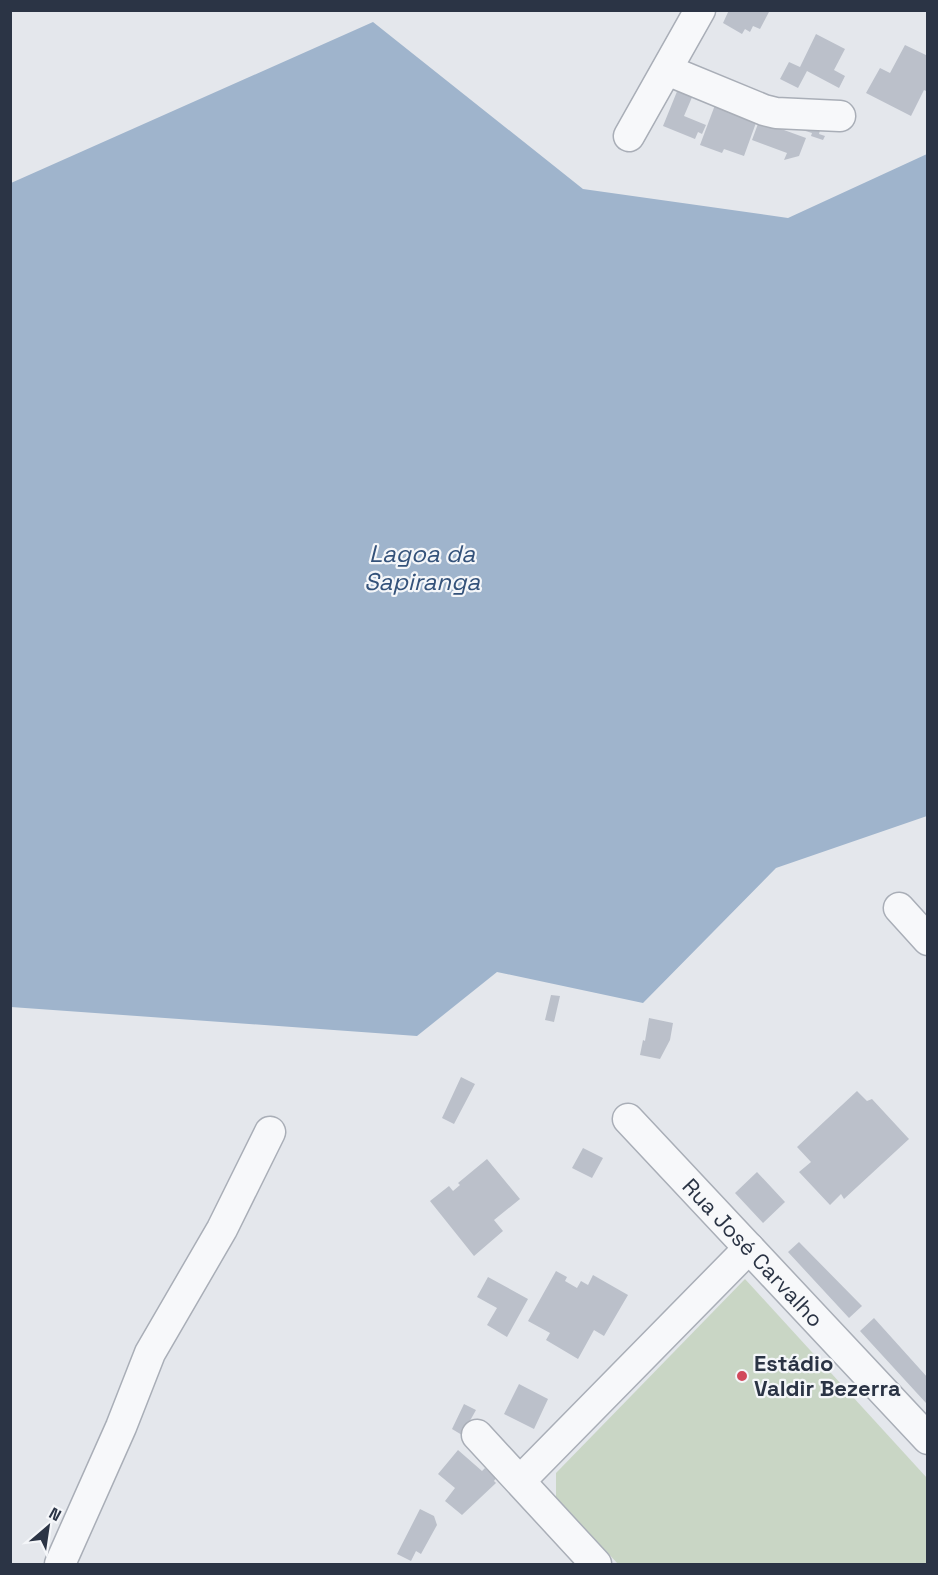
<svg xmlns="http://www.w3.org/2000/svg" width="938" height="1575" viewBox="0 0 938 1575" font-family="'Space Grotesk',sans-serif">
	<style>
		.green { fill: #c9d6c5 }
		.water { fill: #9fb4cc }
		.building { fill: #bbc0ca }
		.lines { fill: none; stroke-linecap: round; stroke-linejoin: round }
		.street-casing { stroke: #a9aeb7; stroke-width: 33 }
		.street { stroke: #f7f8fa; stroke-width: 30 }
		.poi-dot { fill: #d1495b; stroke: #f4f6f9; stroke-width: 2 }
		.labels { text-anchor: middle; stroke-width: 4.5; stroke-linejoin: round; paint-order: stroke }
		.street-label { font-size: 22px; fill: #2b3445; stroke: #f4f6f9 }
		.poi-label { font-size: 22px; font-weight: bold; fill: #2b3445; stroke: #f4f6f9; text-anchor: start }
		.water-label { font-size: 24px; font-style: italic; fill: #34527a; stroke: #f4f6f9 }
	</style>
	<rect width="100%" height="100%" fill="#e4e7ec"/>
	<path class="green" d="M745,1279L927,1478V1564H618L556,1497V1473Z"/>
	<path class="water" d="M373,22L583,189L788,218L927,154V816L776,868L643,1003L497,972L417,1036L11,1007V183Z"/>
	<path class="building" d="M729,10H770L760,29L753,26L750,32L745,29L742,34L723,23Z
		M816,34L845,49L834,70L845,76L839,88L807,71L798,88L780,79L789,62L800,67Z
		M905,45L928,56V92L924,90L911,116L866,93L880,68L890,73Z
		M678,89L693,95L684,116L706,125L702,134L698,132L695,139L663,126Z
		M715,105L757,120L744,156L724,149L722,153L700,145Z
		M759,121L806,138L799,156L784,160L787,153L752,140Z
		M822,123L819,134L825,136L823,140L811,136L812,133L799,129Z
		M551,995L560,996L554,1022L545,1020Z
		M649,1018L673,1023L670,1040L660,1059L640,1055L643,1040L645,1041Z
		M461,1077L475,1084L454,1124L442,1118Z
		M857,1091L867,1101L872,1099L909,1139L844,1199L841,1194L830,1205L799,1172L811,1162L797,1147Z
		M583,1148L603,1158L592,1178L572,1168Z
		M487,1159L520,1199L494,1220L503,1231L474,1256L430,1201L449,1186L453,1191L460,1185L458,1183Z
		M757,1172L785,1202L763,1223L735,1193Z
		M799,1242L862,1306L849,1318L788,1252Z
		M556,1271L567,1277L565,1281L577,1288L581,1281L588,1285L593,1275L628,1295L604,1336L594,1330L578,1359L546,1340L550,1333L528,1321Z
		M488,1277L528,1299L507,1337L487,1325L497,1308L477,1297Z
		M874,1318L928,1378L926,1403L860,1331Z
		M519,1384L548,1399L534,1429L504,1414Z
		M464,1404L476,1410L462,1435L452,1429Z
		M458,1450L482,1471L485,1468L496,1478L494,1481L496,1483L462,1515L445,1501L455,1488L438,1474Z
		M420,1509L434,1516L437,1525L421,1554L416,1551L411,1561L397,1554Z"/>
	<g class="lines">
		<g class="street-casing">
			<g id="street">
				<path d="M667,70L764,110L776,113L840,116"/>
				<path d="M629,136L700,10"/>
				<path d="M899,908L928,940"/>
				<path id="s1" d="M628,1119L928,1439"/>
				<path d="M477,1435L596,1564"/>
				<path d="M520,1481L749,1248"/>
				<path d="M60,1564L121,1427L150,1353L222,1229L270,1132"/>
			</g>
		</g>
		<use href="#street" class="street"/>
	</g>
	<circle class="poi-dot" cx="742" cy="1376" r="6"/>
	<g class="labels">
		<g class="street-label">
			<text dy="8" stroke="none"><textPath href="#s1" startOffset="183">Rua José Carvalho</textPath></text>
		</g>
		<g class="poi-label">
			<text x="754" y="1371">Estádio<tspan x="754" dy="25">Valdir Bezerra</tspan></text>
		</g>
		<g class="water-label">
			<text x="422" y="562">Lagoa da<tspan x="422" dy="28">Sapiranga</tspan></text>
		</g>
	</g>
	<rect width="938" height="1575" fill="none" stroke="#2b3445" stroke-width="24"/>
	<g transform="translate(48 1527) rotate(29)" stroke="#f4f6f9" stroke-width="4.5" paint-order="stroke">
	<path d="M0-4.5L10 22L0 15L-10 22Z" fill="#2b3445"/>
	<text y="-9" font-size="16" font-weight="bold" text-anchor="middle" fill="#2b3445">N</text>
	</g>
</svg>
